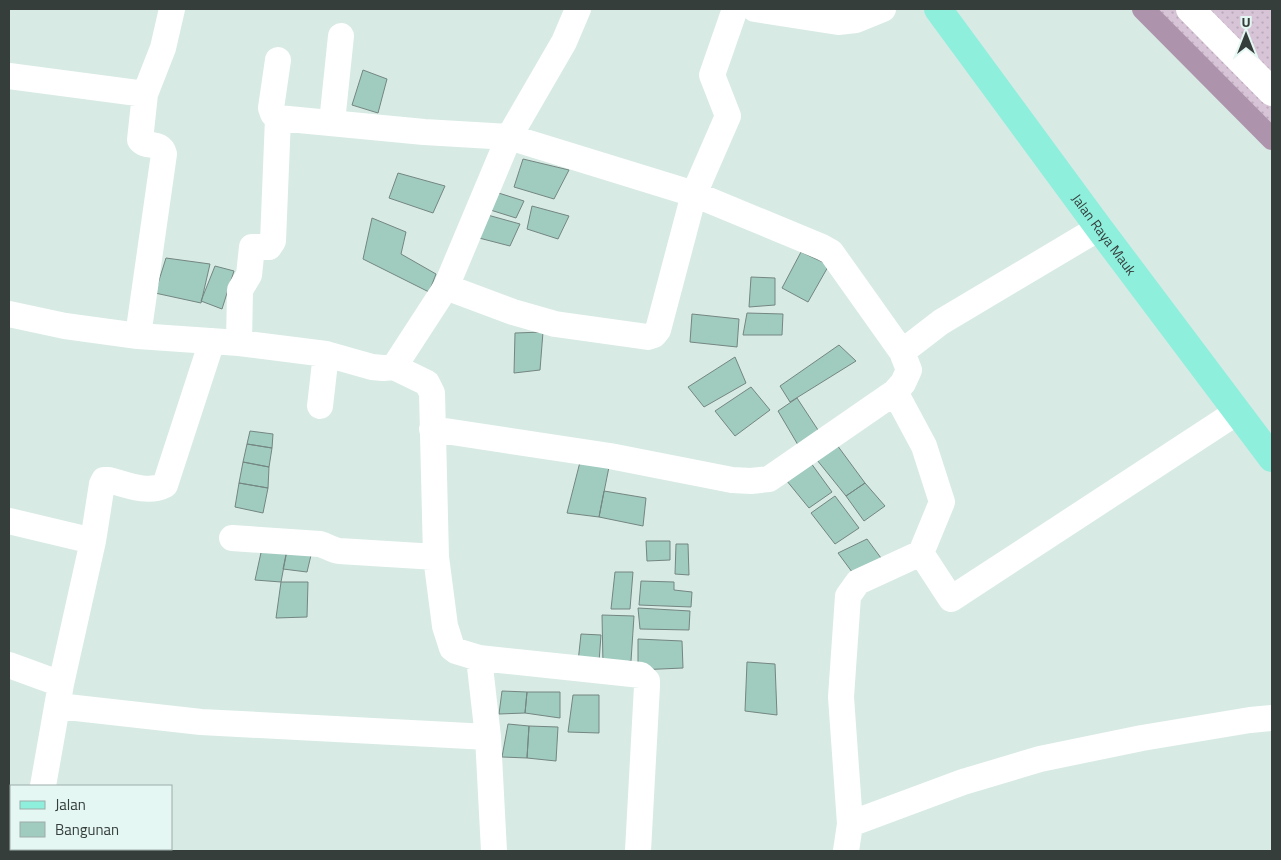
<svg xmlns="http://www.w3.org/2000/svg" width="1281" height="860" viewBox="0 0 1281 860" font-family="'Titillium Web',sans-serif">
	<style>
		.grass { fill: url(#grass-dots) }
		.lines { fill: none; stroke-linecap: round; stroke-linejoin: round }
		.canal { stroke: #ae93ad; stroke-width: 22 }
		.building { fill: #a0cbbf; stroke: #748681 }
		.street { stroke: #fff; stroke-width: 26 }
		.secondary { stroke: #fff; stroke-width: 28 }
		.primary { stroke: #8defdc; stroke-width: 28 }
		.labels { text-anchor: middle; stroke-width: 4; stroke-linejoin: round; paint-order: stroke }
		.street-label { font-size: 14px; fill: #363e3c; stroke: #e4f7f2 }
	</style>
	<defs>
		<pattern id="grass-dots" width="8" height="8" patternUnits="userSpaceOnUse" patternTransform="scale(1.25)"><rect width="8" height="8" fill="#d7c4d7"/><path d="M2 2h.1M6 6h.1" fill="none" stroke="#b9a9b9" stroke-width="1.8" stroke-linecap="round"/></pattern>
	</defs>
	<rect width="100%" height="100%" fill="#d7eae4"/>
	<path class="grass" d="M1150,9H1272V132Z"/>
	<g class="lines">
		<path class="canal" d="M1143,9L1272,139"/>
	</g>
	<path class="building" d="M363,70L387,79L378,113L352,105Z
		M523,159L569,170L554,199L514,187Z
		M398,173L445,186L433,213L389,198Z
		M489,190L524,201L516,218L484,208Z
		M532,206L569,216L558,239L527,229Z
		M484,214L520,224L510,246L479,238Z
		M372,218L406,232L401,254L436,274L429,292L363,259Z
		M801,252L829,265L808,302L782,288Z
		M166,258L210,264L201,303L155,293Z
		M215,266L234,271L222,309L201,301Z
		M751,277L775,278V305L749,307Z
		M747,313L783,314L782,335H743Z
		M692,314L739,319L737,347L690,342Z
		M543,332L540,370L514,373L515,333Z
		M839,345L856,361L790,402L780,386Z
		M735,357L746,383L704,407L688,387Z
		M751,387L770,410L735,436L715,411Z
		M797,398L822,436L801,450L778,411Z
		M250,431L273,434L272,448L247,444Z
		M247,444L272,448L269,467L243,462Z
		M837,445L865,483L846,496L817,460Z
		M808,459L832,492L809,508L782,475Z
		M243,462L269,467L268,488L239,483Z
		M580,462L609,467L599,517L567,513Z
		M239,483L268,488L263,513L235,507Z
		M865,483L885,506L864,521L846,496Z
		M604,491L646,498L643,526L599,517Z
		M835,496L859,528L835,544L811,513Z
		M867,539L881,558L855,576L838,553Z
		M646,541H670V560L647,561Z
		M676,544H688L689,575L675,574Z
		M262,548L287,550L281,582L255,580Z
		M287,550L312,551L307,572L283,569Z
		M615,572H633L630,609H611Z
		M641,581L674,582V590L692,592L691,607L639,605Z
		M281,582H308L307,617L276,618Z
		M638,608L690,611L689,630L640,629Z
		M602,615L634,616L631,661L603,665Z
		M581,634L601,635L599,662H578Z
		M638,639L682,641L683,668L638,670Z
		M747,662L775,664L777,715L745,711Z
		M502,691L527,692L525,713L499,714Z
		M527,692H560V718L525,713Z
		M573,695H599V733L568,732Z
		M508,724L529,726L527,758L502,757Z
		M529,726L558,727L556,761L527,758Z"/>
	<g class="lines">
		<path class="street" d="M755,9L838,22L856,20L883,9
			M278,60L271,108L273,114L278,118L424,132L509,137L694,194L822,247L831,252L902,352L909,370L903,383L895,392L769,479L751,481L732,480L610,456L432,429
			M9,76L145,94L140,140C146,148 161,141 164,154L138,336
			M145,94L163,48L172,9
			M332,122L341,36
			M446,287L513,312L555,324L648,337L654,335L658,330L694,194L728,116L712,75L735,9
			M9,314L65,326L138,336L239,343L326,354L372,367L383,368L394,367L427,383L432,393L436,557L445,626L452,648L456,651L479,658L641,675L647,681V686L638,851
			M239,343L240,290L249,275L252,247H269L273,241L278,118
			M902,352L941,322L1099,228
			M394,367L446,287L509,137L564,42L578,9
			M895,392L924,446L942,502L921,553
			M320,406L326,354
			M9,521L93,541
			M232,538L320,544C327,546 332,550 339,551L436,557
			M479,658L488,737L494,851
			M9,665L61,684
			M58,706L201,722L488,737
			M43,786L61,684L93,541L102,484L104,480H109C127,485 148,494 165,485L212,341
			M850,824L963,782L1040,759L1142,738L1250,720L1272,718
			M31,851V849
			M846,851L850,824L841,697L848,596L858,582L921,553L951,599L1237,412"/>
		<path class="secondary" d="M1190,9L1272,92"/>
		<path class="primary" id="s1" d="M938,9L1099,228L1272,458"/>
	</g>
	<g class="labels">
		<g class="street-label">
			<text dy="5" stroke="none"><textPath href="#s1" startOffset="280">Jalan Raya Mauk</textPath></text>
		</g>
	</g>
	<rect width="1281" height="860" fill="none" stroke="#363e3c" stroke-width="20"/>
	<rect x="10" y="785" width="162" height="65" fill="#e4f7f2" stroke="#9eada9"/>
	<rect x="20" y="801" width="25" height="8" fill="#8defdc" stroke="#9eada9"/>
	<text x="55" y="810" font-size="15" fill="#363e3c">Jalan</text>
	<rect x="20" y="822" width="25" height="15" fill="#a0cbbf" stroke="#9eada9"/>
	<text x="55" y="835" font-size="15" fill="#363e3c">Bangunan</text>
	<g transform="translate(1246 35)" stroke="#e4f7f2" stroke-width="4" paint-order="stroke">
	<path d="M0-4L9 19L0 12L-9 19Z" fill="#363e3c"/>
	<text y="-8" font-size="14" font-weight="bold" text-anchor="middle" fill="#363e3c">U</text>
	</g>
</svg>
